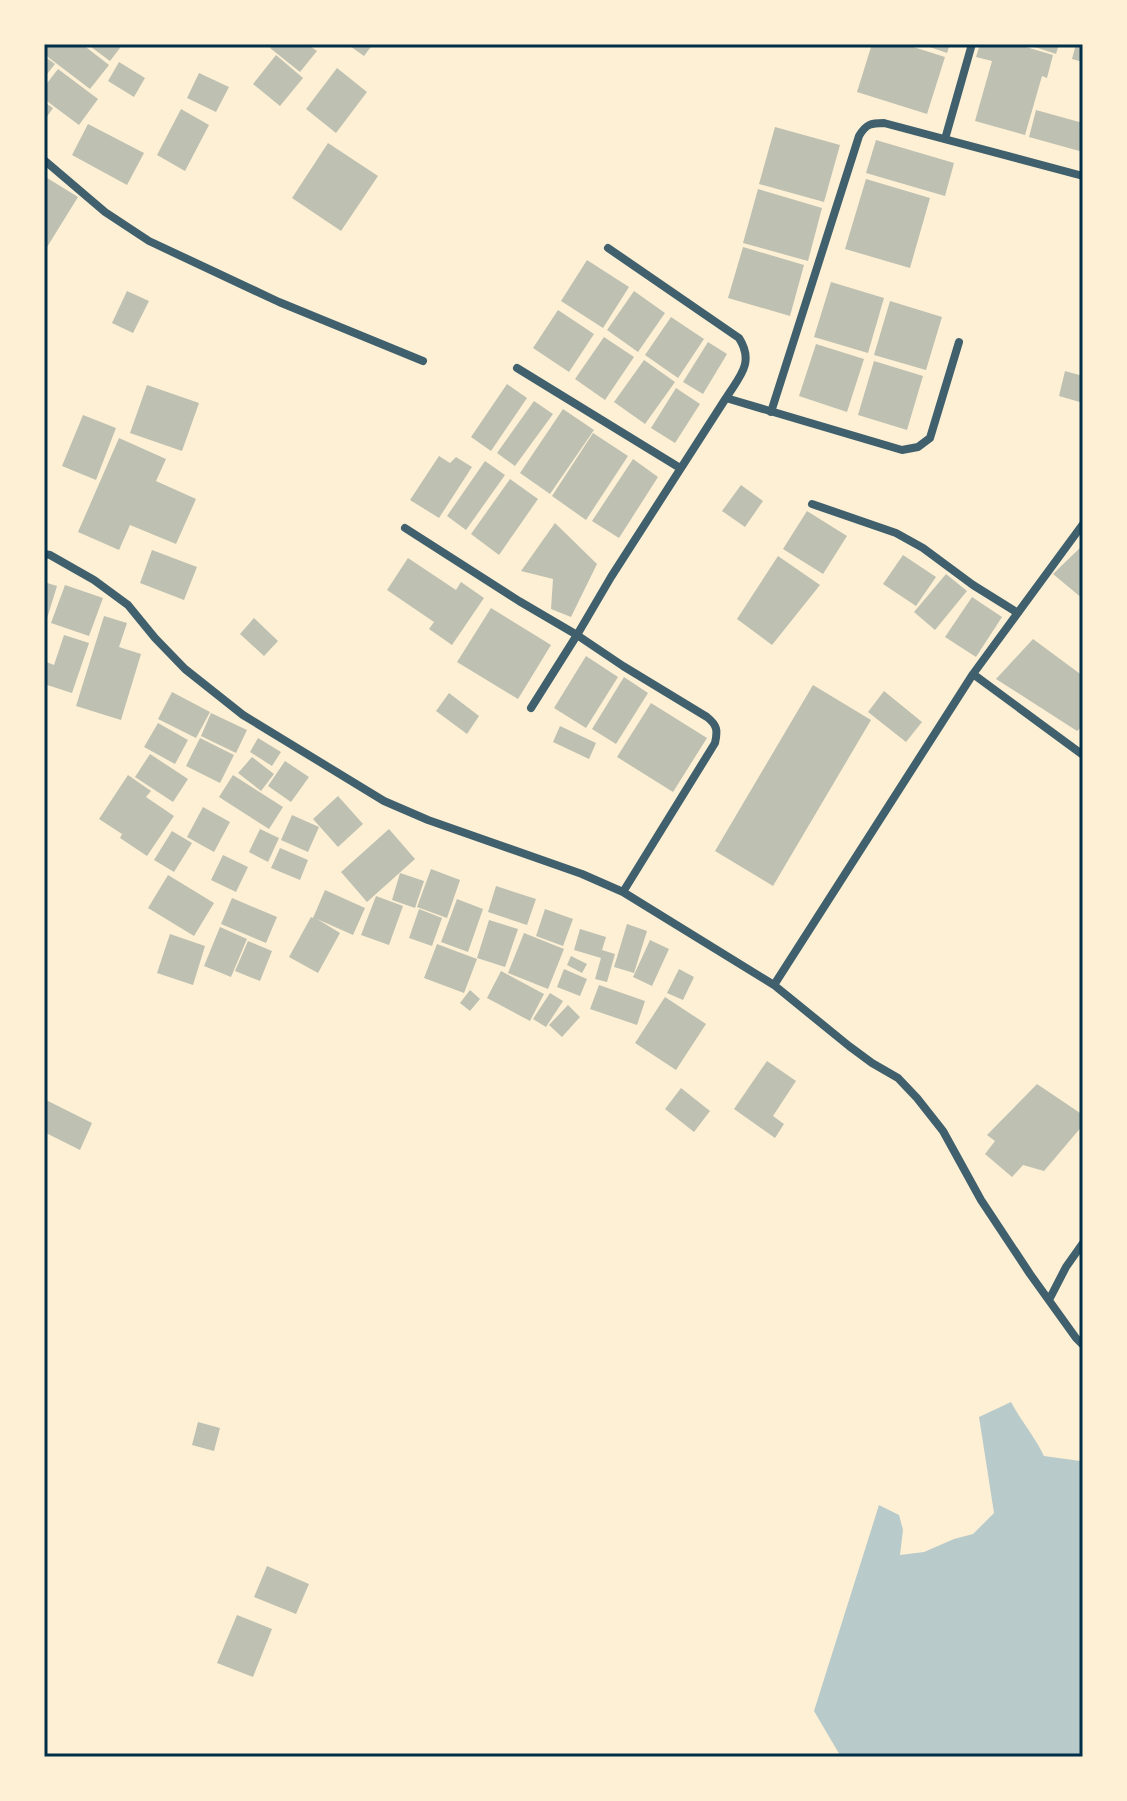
<svg xmlns="http://www.w3.org/2000/svg" width="1127" height="1801" viewBox="0 0 1127 1801" font-family="Figtree,sans-serif">
	<style>
		.green { fill: #b9caca }
		.building { fill: #bec0b2 }
		.lines { fill: none; stroke-linecap: round; stroke-linejoin: round }
		.minor { stroke: #3f606c; stroke-width: 8 }
		.neatline { fill: none; stroke: #003049; stroke-width: 3 }
	</style>
	<rect width="100%" height="100%" fill="#fdf0d5"/>
	<path class="green" d="M1011,1402C1021,1421 1035,1437 1044,1456L1080,1461L1083,1466V1757H841L814,1711L879,1505L899,1515L903,1530L900,1555L924,1552L954,1539L973,1534L994,1513L979,1417Z"/>
	<path class="building" d="M44,44H82L109,65L90,89L44,54Z
		M87,44H123L110,61Z
		M273,44H307L317,51L300,72L270,48Z
		M347,44H373L364,56Z
		M872,44H904L945,57L927,114L857,92Z
		M921,44H950L947,53Z
		M980,44H1016L1053,55L1047,78L1042,76L1025,135L975,121L992,61L976,57Z
		M1026,44H1059L1056,54Z
		M1076,44H1083V62L1072,59Z
		M276,55L303,78L280,106L253,84Z
		M44,56L55,64L44,78Z
		M119,62L145,78L134,97L108,81Z
		M337,68L367,92L336,133L306,109Z
		M58,69L98,99L79,125L44,99V87Z
		M199,73L229,87L216,112L187,98Z
		M44,102L53,108L44,121Z
		M181,109L209,125L185,171L157,155Z
		M1036,110L1083,123V152L1029,137Z
		M88,124L144,153L127,185L72,155Z
		M775,127L840,145L824,202L759,184Z
		M876,140L954,163L945,196L866,173Z
		M328,143L378,176L341,231L292,198Z
		M44,176L78,197L44,252Z
		M866,179L930,198L910,268L845,249Z
		M758,189L822,208L808,261L743,243Z
		M743,247L804,265L790,316L728,298Z
		M587,260L629,287L603,328L561,301Z
		M831,282L884,298L868,353L814,337Z
		M127,291L149,301L133,333L112,323Z
		M634,291L665,313L638,352L607,330Z
		M890,301L942,317L926,370L874,355Z
		M558,310L594,334L569,372L533,348Z
		M671,317L704,339L678,378L645,355Z
		M604,337L634,357L605,400L575,379Z
		M708,342L727,354L703,394L683,382Z
		M816,344L864,359L847,412L799,396Z
		M644,360L675,382L645,424L614,402Z
		M874,361L923,376L907,430L858,415Z
		M1065,371L1083,376V403L1059,396Z
		M507,384L527,398L491,451L471,437Z
		M147,385L199,403L182,451L130,433Z
		M676,388L700,404L675,443L651,428Z
		M534,401L553,414L515,466L497,453Z
		M563,409L594,430L550,494L520,473Z
		M83,415L116,428L96,480L62,466Z
		M593,433L628,456L586,520L552,496Z
		M119,438L166,459L156,481L196,499L176,544L130,525L119,550L78,532Z
		M439,456L450,463L456,457L472,467L439,518L410,500Z
		M633,459L658,477L619,538L592,521Z
		M485,461L505,475L466,530L447,516Z
		M510,479L538,499L499,555L471,534Z
		M741,485L763,501L745,527L722,511Z
		M807,511L847,536L823,574L783,549Z
		M555,523L597,564L571,617L551,609L553,579L521,571Z
		M1083,545V599L1053,574Z
		M152,550L197,567L184,600L140,583Z
		M903,555L936,577L916,606L883,584Z
		M778,556L820,585L772,645L737,619Z
		M408,558L456,590L461,582L484,598L452,645L429,629L434,622L387,590Z
		M946,574L967,591L935,630L914,612Z
		M44,582L57,586L45,625H44Z
		M65,585L103,598L89,636L51,623Z
		M972,597L1002,617L976,657L945,637Z
		M491,608L551,645L518,699L457,662Z
		M104,616L127,623L119,647L141,654L121,720L76,706Z
		M254,618L278,641L264,656L240,634Z
		M64,635L89,643L72,693L44,684V661L54,665Z
		M1033,639L1083,676V726L1077,731L996,679Z
		M586,656L618,677L586,728L554,708Z
		M624,677L648,693L616,744L592,729Z
		M813,685L871,720L773,886L715,851Z
		M884,691L922,722L906,742L868,712Z
		M172,692L210,712L196,738L158,719Z
		M449,693L479,716L467,734L436,711Z
		M651,703L707,738L673,792L617,757Z
		M211,713L247,730L236,753L201,736Z
		M158,723L188,740L175,764L144,747Z
		M560,726L596,743L589,759L553,742Z
		M200,738L234,755L220,783L186,766Z
		M258,738L281,752L272,766L250,752Z
		M150,754L188,779L173,802L135,777Z
		M252,757L274,774L261,791L238,773Z
		M285,761L309,777L291,802L268,786Z
		M128,775L151,791L146,797L174,816L147,856L120,838L122,834L99,819Z
		M233,775L283,807L269,829L219,797Z
		M338,796L363,824L338,847L313,819Z
		M203,807L230,822L214,852L187,837Z
		M292,815L319,827L308,852L281,840Z
		M260,829L279,838L268,862L249,852Z
		M389,829L415,859L367,902L341,872Z
		M172,831L192,843L174,872L154,860Z
		M280,848L308,860L300,880L271,868Z
		M223,855L248,867L236,892L211,880Z
		M431,869L460,880L447,918L417,907Z
		M400,873L424,881L415,908L392,900Z
		M168,875L214,903L194,936L148,908Z
		M496,886L536,899L527,925L488,912Z
		M325,890L365,908L353,935L317,919L340,933L318,973L289,957L311,917L313,918Z
		M376,896L403,906L389,945L361,935Z
		M232,898L277,917L266,943L221,924Z
		M457,899L483,909L468,952L441,942Z
		M419,909L442,918L432,946L409,938Z
		M545,909L573,919L563,946L536,936Z
		M489,920L518,929L505,967L477,958Z
		M627,924L647,931L634,973L614,967Z
		M220,927L247,939L231,977L204,966Z
		M580,929L606,937L602,950L615,954L607,982L595,979L601,958L574,950Z
		M524,933L564,949L548,989L508,973Z
		M170,934L205,946L193,985L157,973Z
		M650,940L669,949L652,986L633,977Z
		M248,941L272,951L260,981L235,971Z
		M437,944L477,959L464,993L424,978Z
		M571,956L587,964L582,973L567,965Z
		M564,969L587,979L580,996L557,987Z
		M679,969L694,977L683,1000L667,993Z
		M501,971L544,994L530,1021L487,998Z
		M599,985L645,1001L637,1025L590,1009Z
		M470,990L480,999L470,1011L460,1003Z
		M550,993L563,1001L546,1027L533,1019Z
		M665,997L706,1024L676,1070L635,1043Z
		M568,1005L580,1017L562,1037L549,1025Z
		M767,1061L796,1081L773,1116L784,1124L775,1138L734,1109Z
		M1037,1084L1083,1115V1125L1044,1171L1023,1165L1012,1177L985,1154L995,1141L987,1135Z
		M681,1088L710,1111L694,1132L665,1109Z
		M44,1099L92,1123L80,1150L44,1132Z
		M198,1422L220,1428L214,1451L192,1445Z
		M267,1566L309,1584L296,1614L254,1597Z
		M237,1615L272,1629L253,1677L217,1663Z"/>
	<g class="lines">
		<path class="minor" d="M945,139L972,44
			M44,160L105,212L149,241L279,302L423,361
			M608,248L739,338C755,363 739,377 726,398
			M517,368L680,468
			M771,412L859,136C866,124 871,123 884,123L1083,176
			M812,504L896,533L923,548L973,585L1018,613
			M405,528L519,601L577,635L531,708
			M44,554L50,555L94,580L128,605L155,638L185,669L243,715L384,801L428,820L582,874L623,892L774,985L849,1046L872,1063L898,1078L917,1098L943,1131L981,1200L1030,1274L1076,1338L1083,1345
			M973,674L1083,755
			M623,892L715,743C718,730 717,725 707,717L623,666L577,635L611,577L726,398L902,450L918,447L930,438L959,342
			M774,985L973,674L1083,524
			M1049,1300L1066,1267L1083,1243"/>
	</g>
	<rect width="1127" height="1801" fill="none" stroke="#fdf0d5" stroke-width="92"/>
	<rect x="46" y="46" width="1035" height="1709" class="neatline"/>
</svg>
